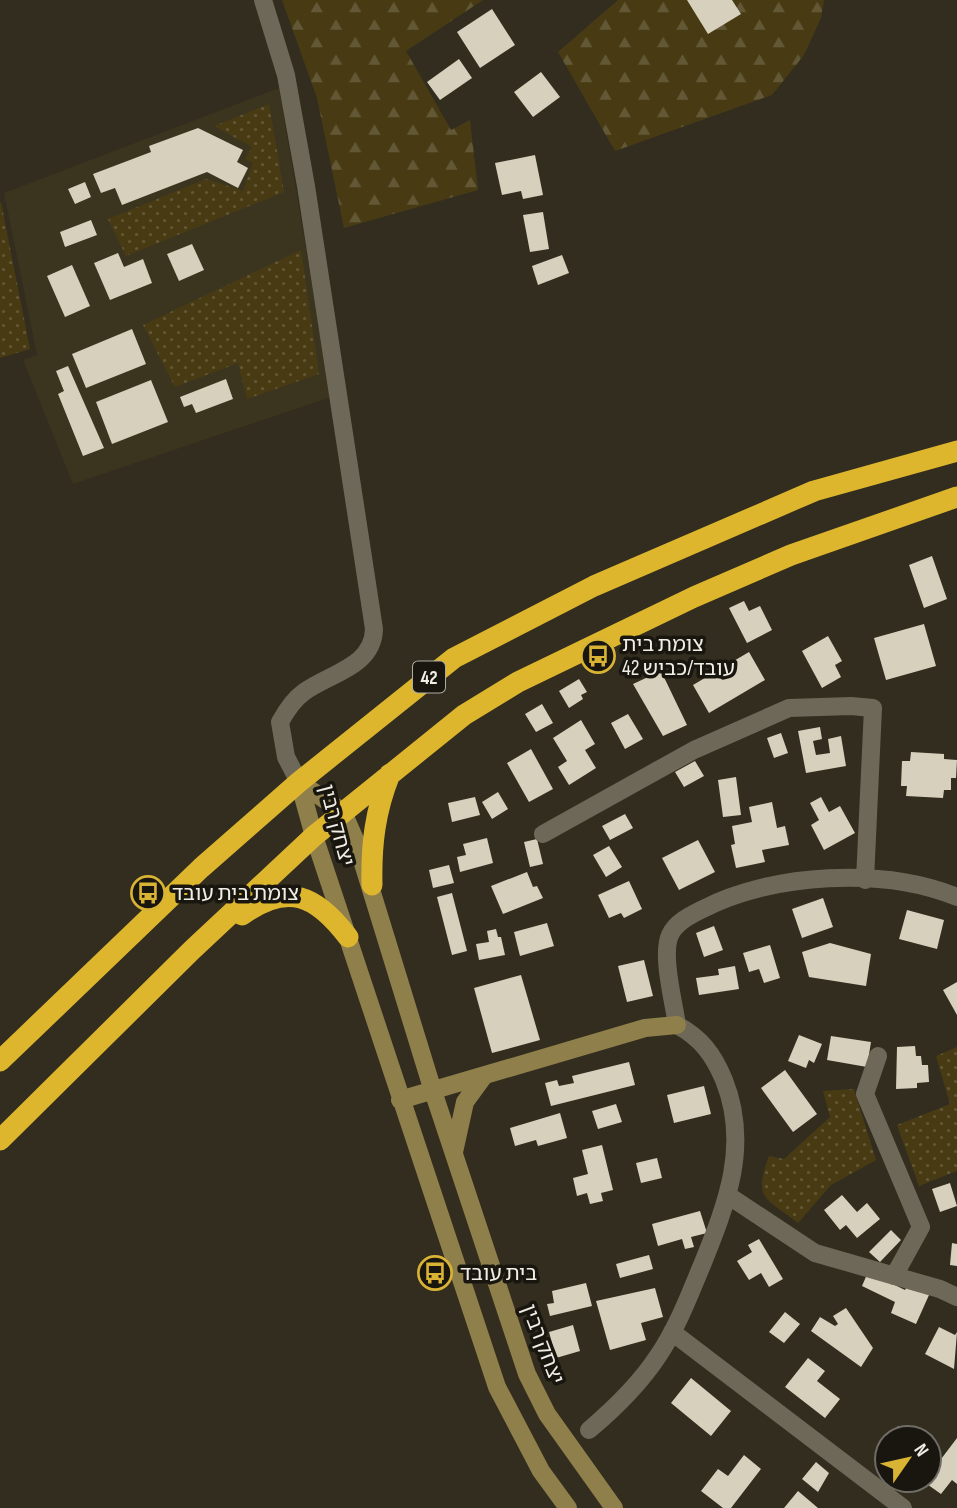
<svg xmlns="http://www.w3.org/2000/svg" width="957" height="1508" viewBox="0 0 957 1508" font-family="'Sofia Sans Condensed','Noto Sans Hebrew',sans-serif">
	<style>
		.built { fill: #3b341e }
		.forest { fill: url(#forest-firs) }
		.park { fill: url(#park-dots) }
		.building { fill: #d7d0bd }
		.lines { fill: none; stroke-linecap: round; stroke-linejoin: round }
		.street { stroke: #6d6857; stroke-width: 18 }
		.secondary { stroke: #8f7f4b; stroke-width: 18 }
		.highway { stroke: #ddb62e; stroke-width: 21 }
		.labels { text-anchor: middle; stroke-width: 7; stroke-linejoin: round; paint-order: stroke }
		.shield { fill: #18160f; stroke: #afaca4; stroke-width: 2 }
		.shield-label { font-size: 19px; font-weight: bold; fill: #f0ede4 }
		.poi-label { font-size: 21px; fill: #f0ede4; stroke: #18160f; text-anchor: start }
		.street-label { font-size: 21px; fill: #f0ede4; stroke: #18160f }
	</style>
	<defs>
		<pattern id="forest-firs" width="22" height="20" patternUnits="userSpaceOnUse" patternTransform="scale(1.75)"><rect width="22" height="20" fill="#483b14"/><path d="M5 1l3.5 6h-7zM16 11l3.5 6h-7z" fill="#635836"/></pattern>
		<pattern id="park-dots" width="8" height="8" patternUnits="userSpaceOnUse" patternTransform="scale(1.75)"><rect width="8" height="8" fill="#483b14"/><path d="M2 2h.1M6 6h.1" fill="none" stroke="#635836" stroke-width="1.8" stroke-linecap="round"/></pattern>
	</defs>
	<rect width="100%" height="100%" fill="#322d1e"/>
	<path class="built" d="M279,88L331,397L73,484L23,360L37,355L4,193Z"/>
	<path class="forest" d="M282,0H483L406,51L451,130L470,120L478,190L344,228L317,98Z
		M618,0H824L821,18L804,55L772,95L615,151L558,52Z"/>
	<path class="park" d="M269,104L284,192L126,256L108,219L206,179L243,191L253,163L245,159L252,147L214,126Z
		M1,202L30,349L0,358V203Z
		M301,250L319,374L247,399L238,363L175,387L143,325Z
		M957,1047V1171L919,1186L897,1125L950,1104L936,1056Z
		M854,1089L876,1160L831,1185L798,1223C765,1197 753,1200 769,1156L784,1159L830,1117L823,1091Z"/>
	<path class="building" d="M687,0H732L741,14L708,34Z
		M492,9L515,45L480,68L457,32Z
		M459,59L472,78L440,100L427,82Z
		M541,72L560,97L533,117L514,92Z
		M198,128L243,150L237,162L248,168L238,188L207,172L122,205L115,188L101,193L93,174L151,152L149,146Z
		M535,155L543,195L523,199L521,191L502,195L495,163Z
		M85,182L91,197L75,204L68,189Z
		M543,212L549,249L530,252L523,215Z
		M91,220L97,235L65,247L60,232Z
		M192,244L204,270L179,281L167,254Z
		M118,253L124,267L143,259L152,283L110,300L94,263Z
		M562,255L569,273L538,285L532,266Z
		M72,265L90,306L65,317L47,276Z
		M132,329L146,364L86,388L72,354Z
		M68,366L104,448L83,456L58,394L64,391L56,371Z
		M226,379L233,399L196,413L192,404L184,407L180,397Z
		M151,380L168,422L112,444L96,402Z
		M932,556L947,599L924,608L909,565Z
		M744,601L749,611L760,606L772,630L747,643L729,608Z
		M924,624L936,666L886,680L874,638Z
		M828,636L842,661L835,665L841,677L822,688L802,651Z
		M749,652L765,680L709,713L693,685Z
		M661,671L687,725L663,736L633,684Z
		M579,679L587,692L581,695L583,699L569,708L559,691Z
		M542,704L553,723L536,732L525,714Z
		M628,714L643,739L625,749L611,723Z
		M581,720L595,744L585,750L596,768L569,785L558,767L567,761L553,738Z
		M820,727L822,739L813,741L816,755L830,753L828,739L841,736L846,766L806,773L798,731Z
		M781,733L788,753L774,758L767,738Z
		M531,749L553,789L529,802L507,763Z
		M911,752L944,754V759L957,760L956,778H951V790H944L943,798L906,796L907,786H901L902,761H910Z
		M695,761L704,776L684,787L675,772Z
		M736,777L741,815L723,817L718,780Z
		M498,792L508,809L492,819L482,802Z
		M475,797L480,815L452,822L448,803Z
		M821,797L829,812L840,806L855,833L824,850L811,825L819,820L810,803Z
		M772,802L777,828L785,826L789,845L762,850L765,862L736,868L731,845L735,844L732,826L752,822L749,807Z
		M625,814L633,828L610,840L602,826Z
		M487,838L493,863L460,872L457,857L466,855L463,844Z
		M537,839L543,864L530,867L524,842Z
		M698,840L715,872L679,890L662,858Z
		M609,846L622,867L606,877L593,855Z
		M449,865L454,883L433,888L429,870Z
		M527,872L533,887L537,886L543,898L503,914L491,886Z
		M629,881L642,909L624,918L621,913L609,918L598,895Z
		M452,893L467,951L452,955L437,897Z
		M823,898L833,927L802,938L792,909Z
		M907,910L944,920L937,949L899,939Z
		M547,923L554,946L520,956L514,932Z
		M714,926L723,950L704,957L696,933Z
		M496,929L498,937H501L505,955L479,960L476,944L489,942L487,931Z
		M830,943L871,954L866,986L809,977L802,952Z
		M770,945L780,978L764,983L759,969L749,972L743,953Z
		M644,960L653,996L627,1002L618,966Z
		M735,966L739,989L699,995L696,978L719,975L718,969Z
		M521,975L540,1040L492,1053L474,988Z
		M957,982V1015L943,990Z
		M799,1035L822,1044L814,1063L809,1060L806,1068L788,1061Z
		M831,1036L871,1042L867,1067L827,1060Z
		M915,1046L916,1056H921L922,1065H928L929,1082L917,1083V1088L896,1089L897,1047Z
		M629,1062L635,1085L551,1106L545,1083L557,1080L559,1086L574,1083L572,1076Z
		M785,1070L817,1114L793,1132L761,1088Z
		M704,1086L711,1114L674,1123L667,1095Z
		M616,1104L622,1122L598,1129L592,1111Z
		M560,1113L567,1138L538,1146L536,1140L515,1146L510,1128Z
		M602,1145L613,1190L601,1193L603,1201L590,1204L587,1193L577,1196L573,1178L588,1174L582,1150Z
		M657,1158L662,1178L641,1183L636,1163Z
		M950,1183L957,1206L940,1212L932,1189Z
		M842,1195L857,1212L867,1203L880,1219L857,1238L846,1225L840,1230L824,1210Z
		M700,1211L707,1233L691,1237L694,1247L685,1249L682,1239L658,1246L652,1224Z
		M891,1230L901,1240L880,1262L869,1252Z
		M759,1239L783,1279L769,1287L761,1273L749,1280L737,1261L752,1252L748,1245Z
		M952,1243L957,1244V1266L950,1265Z
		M649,1255L653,1269L620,1278L616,1264Z
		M868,1272L905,1290L907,1286L929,1295L916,1324L891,1313L895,1302L862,1286Z
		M586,1283L592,1306L550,1316L547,1304L554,1303L552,1291Z
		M655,1288L663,1317L641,1323L646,1340L610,1350L596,1301Z
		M846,1308L873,1348L861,1367L811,1331L820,1317L835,1326L838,1324L833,1316Z
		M785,1312L800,1324L784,1343L769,1332Z
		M573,1325L580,1351L556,1358L549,1332Z
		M939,1327L955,1335L957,1332L954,1369L925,1354Z
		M808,1358L825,1371L817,1381L840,1399L825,1418L785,1387Z
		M691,1378L731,1411L711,1436L671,1403Z
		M898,1426L913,1438H889Z
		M957,1438V1484L952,1480L941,1494L924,1482L929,1480V1475Z
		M887,1441V1464L876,1455Z
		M744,1455L761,1469L731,1508H723L701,1491L718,1469L728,1476Z
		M816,1462L829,1473L818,1492L802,1479Z
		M798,1491L818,1508H784Z"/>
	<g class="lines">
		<path class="street" d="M263,0L286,75L306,186L374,629C373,667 330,673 304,692C293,700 286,711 280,722L286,757L299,782
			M543,834L694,750L789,708L851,706L873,708L865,880
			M878,1056L865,1094L921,1227L894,1276
			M729,1196L815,1253L940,1289L957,1297
			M672,1332L903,1508
			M589,1430C615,1408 639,1385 658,1356C677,1328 689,1296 702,1265C727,1203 750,1145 724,1080C713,1054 701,1038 677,1025C674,1003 661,955 670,935C676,922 691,915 703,909C772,873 884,867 957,897"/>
		<path class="secondary" d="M299,782L343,812L357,844L433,1091L527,1374L547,1414L614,1508
			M299,782L314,836L497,1387L541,1471L568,1508
			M400,1100L645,1028L677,1025
			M454,1152L465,1102L484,1076"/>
		<path class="highway" d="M372,885C371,845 375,811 390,774
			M242,915C288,882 316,895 348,937
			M0,1061L201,868L299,782L454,658L594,586L814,491L957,451
			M0,1140L192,950L314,836L464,715L518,682L694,597L791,555L957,497"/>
	</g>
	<defs>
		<g id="bus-ring" transform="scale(1.75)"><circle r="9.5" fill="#18160f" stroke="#d9b434" stroke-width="1.5"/><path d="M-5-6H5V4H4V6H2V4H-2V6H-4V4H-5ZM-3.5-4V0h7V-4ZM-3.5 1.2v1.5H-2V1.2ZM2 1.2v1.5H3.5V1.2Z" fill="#d9b434"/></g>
	</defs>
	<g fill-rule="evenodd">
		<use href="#bus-ring" x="598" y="656"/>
		<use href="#bus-ring" x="148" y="893"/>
		<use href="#bus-ring" x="435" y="1273"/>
	</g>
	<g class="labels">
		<rect class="shield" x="413" y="661.5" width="32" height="31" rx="5"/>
		<g class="shield-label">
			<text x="429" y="684">42</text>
		</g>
		<g class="poi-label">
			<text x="622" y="651">צומת בית<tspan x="622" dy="24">עובד/כביש 42</tspan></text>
			<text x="172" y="900">צומת בית עובד</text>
			<text x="460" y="1280">בית עובד</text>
		</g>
		<g class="street-label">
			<text transform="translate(337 825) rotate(75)" y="7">יצחק רבין</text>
			<text transform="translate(543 1344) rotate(69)" y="7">יצחק רבין</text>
		</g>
	</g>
	<g transform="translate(908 1459) rotate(56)"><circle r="33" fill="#18160f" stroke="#6e6c64" stroke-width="2"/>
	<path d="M0-5L12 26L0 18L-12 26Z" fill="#d9b434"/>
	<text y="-10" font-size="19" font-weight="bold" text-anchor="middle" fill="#f0ede4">N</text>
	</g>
</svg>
